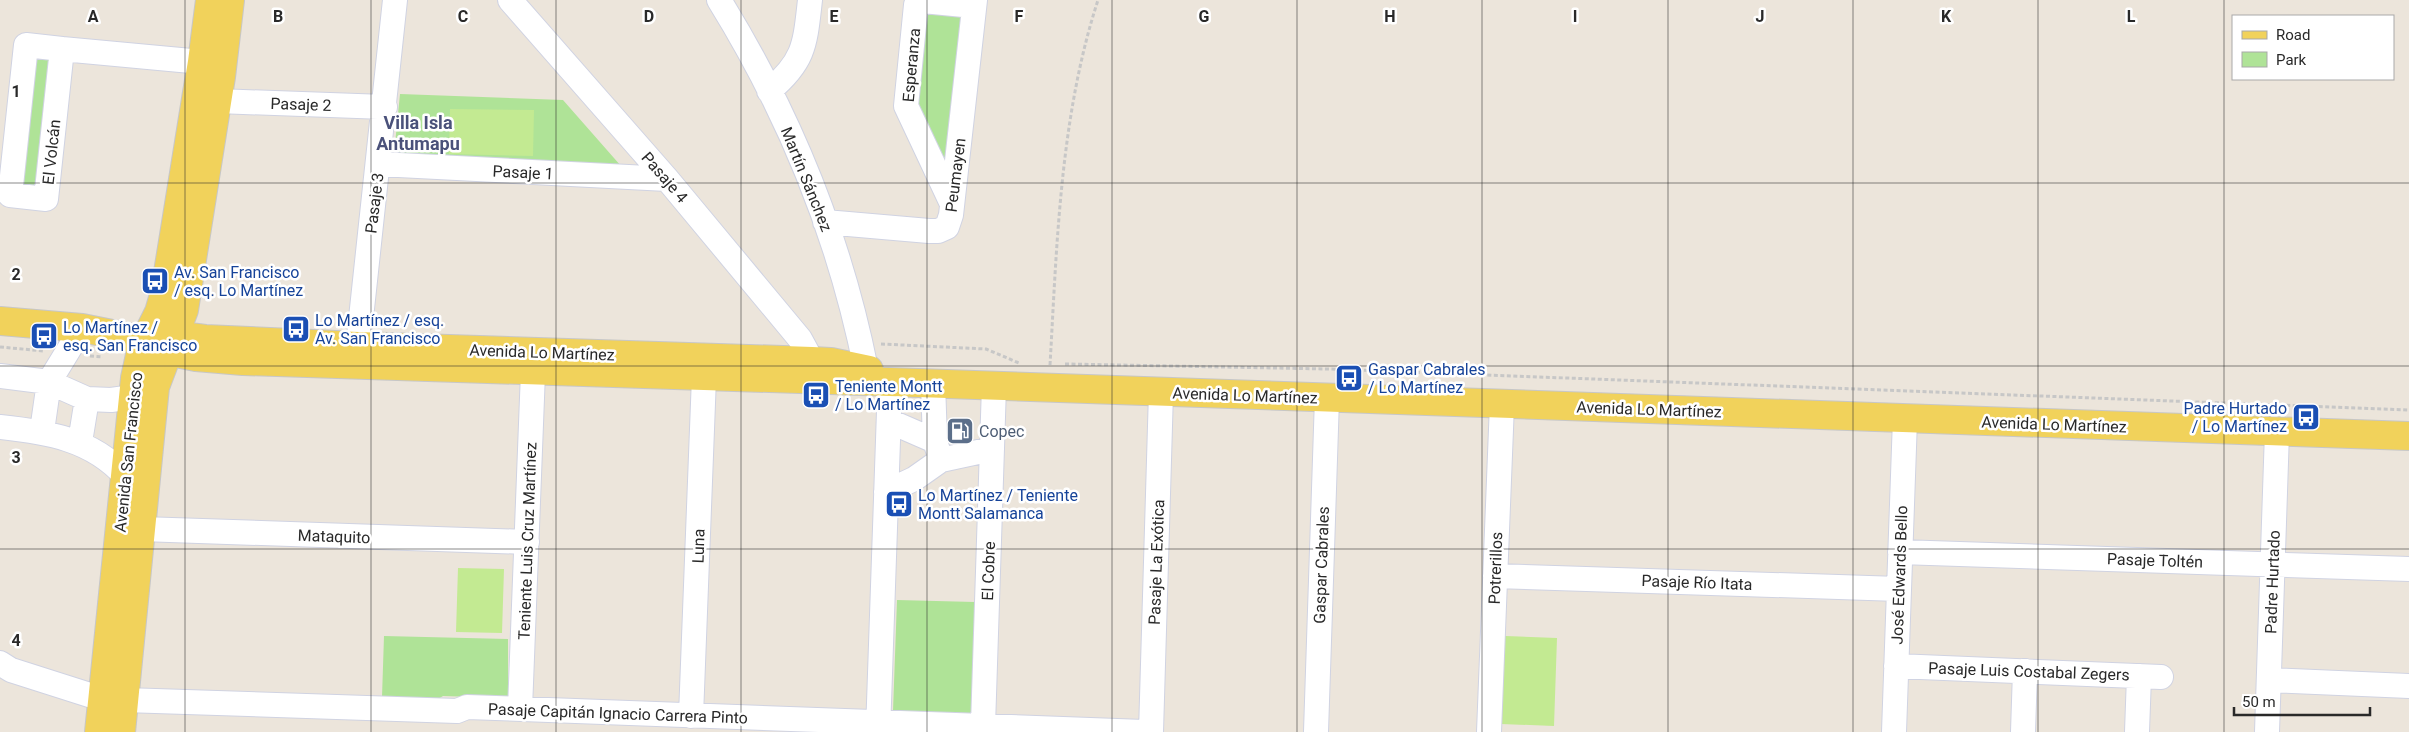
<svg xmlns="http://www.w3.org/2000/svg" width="2409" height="732" viewBox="0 0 2409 732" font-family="Roboto,sans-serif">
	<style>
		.green { fill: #afe397 }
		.pitch { fill: #c3ea92 }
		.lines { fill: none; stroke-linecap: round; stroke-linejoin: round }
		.minor-casing { stroke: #d0d3e2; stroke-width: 26 }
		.major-casing { stroke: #c7c7c7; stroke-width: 30 }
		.path { stroke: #c7c7c7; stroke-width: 3; stroke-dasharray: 4 2.5; stroke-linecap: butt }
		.minor { stroke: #fff; stroke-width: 24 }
		.major { stroke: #f1d25b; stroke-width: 28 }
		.grid { fill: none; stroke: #292929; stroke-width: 1; stroke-opacity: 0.55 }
		.labels { text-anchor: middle; stroke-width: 5; stroke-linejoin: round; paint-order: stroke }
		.street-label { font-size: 16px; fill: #292929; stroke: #fff }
		.transit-label { font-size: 16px; fill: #164399; stroke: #fff; text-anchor: start }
		.service-label { font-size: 16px; fill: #4e5e75; stroke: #fff; text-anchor: start }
		.neighbourhood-label { font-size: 18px; font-weight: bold; fill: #4a517a; stroke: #fff }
		.grid-label { font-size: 16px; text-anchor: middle; font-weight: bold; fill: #292929; stroke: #fff; stroke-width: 5; stroke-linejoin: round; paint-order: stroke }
	</style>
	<rect width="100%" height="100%" fill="#ece5db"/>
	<path class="green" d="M927,9L960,16L962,25L944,165L914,104Z
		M26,55L59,58L45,190L12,186Z
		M400,94L563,100L621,166L394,154Z
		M897,600L975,602L971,713L893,711Z
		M384,636L508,639V698L443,696L433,702L382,697Z"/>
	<path class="pitch" d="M450,109L534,110L533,156L449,154Z
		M458,568L504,569L502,633L456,632Z
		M1505,636L1557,638L1554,726L1501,724Z"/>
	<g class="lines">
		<g class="minor-casing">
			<path id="minor" d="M510,0L667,179L800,339L812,361
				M719,0C789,113 840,239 866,369
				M26,45L62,49L46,199L10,195Z
				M62,49L202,62
				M769,91C805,61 805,44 810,0
				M217,101L385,107
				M379,164L667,179
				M952,204L906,106L916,5L923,1L974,6
				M825,222L929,231H938L947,227L951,215L975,0
				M358,346L395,0
				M0,376L49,382L87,399L80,442
				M933,383L935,441L941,460
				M87,399L111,400L133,397
				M889,421L935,441
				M0,427C47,432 92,439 125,476
				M42,431L49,382L82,328
				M886,492L914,479L941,460L992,449
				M141,529L527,542
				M1900,552L2409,569
				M1495,576L1899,589
				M0,663L11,670L102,699
				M1896,666L2161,677
				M2269,680L2409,686
				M124,700L457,711L467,707L1144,732
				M520,709L533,372
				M691,716L704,377
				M983,726L994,386
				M878,732L890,382
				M1151,732L1161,392
				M1316,732L1327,398
				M1489,732L1502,404
				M1894,732L1905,419
				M2023,732L2025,671
				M2137,732L2139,676
				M2267,732L2277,432"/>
		</g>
		<g class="major-casing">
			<path id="major" d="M0,321L82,328L132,338L142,346L196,357L243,361L890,382L2409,436
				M174,335L205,339L358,346L812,361L831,362L869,370
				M99,732L135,378L142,346L159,312L165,291L202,62L210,0
				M121,732L155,387L184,310L221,77L230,0"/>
		</g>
		<path class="path" d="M881,344L986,349L1019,363
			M0,347L44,351
			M90,356L103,357
			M1065,364L1329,369L2409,410
			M1050,365C1057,243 1060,117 1098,0"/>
		<use href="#minor" class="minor"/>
		<use href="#major" class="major"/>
	</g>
	<path class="grid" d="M185,0V732M371,0V732M556,0V732M741,0V732M927,0V732M1112,0V732M1297,0V732M1482,0V732M1668,0V732M1853,0V732M2038,0V732M2224,0V732M0,183H2409M0,366H2409M0,549H2409"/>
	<defs>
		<g id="bus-square" transform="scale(1.4375)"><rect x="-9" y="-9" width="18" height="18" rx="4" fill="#1a4fb4" stroke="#fff"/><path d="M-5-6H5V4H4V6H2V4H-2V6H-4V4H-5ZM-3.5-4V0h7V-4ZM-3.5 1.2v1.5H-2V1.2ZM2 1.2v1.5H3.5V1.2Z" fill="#fff"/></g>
		<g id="fuel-square" transform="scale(1.4375)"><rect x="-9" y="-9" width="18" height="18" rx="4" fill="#5c6f8a" stroke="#fff"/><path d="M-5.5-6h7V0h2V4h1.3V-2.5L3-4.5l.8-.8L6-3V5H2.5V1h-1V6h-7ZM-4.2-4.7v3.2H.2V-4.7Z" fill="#fff"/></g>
	</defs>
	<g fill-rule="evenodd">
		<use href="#bus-square" x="155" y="281"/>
		<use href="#bus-square" x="296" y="329"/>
		<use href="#bus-square" x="44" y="336"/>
		<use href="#bus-square" x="1349" y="378"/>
		<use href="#bus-square" x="816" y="395"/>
		<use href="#bus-square" x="2306" y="417"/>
		<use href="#fuel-square" x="960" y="431"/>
		<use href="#bus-square" x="899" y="504"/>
	</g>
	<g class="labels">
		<g class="street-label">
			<text transform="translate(911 65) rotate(-85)" y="6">Esperanza</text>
			<text transform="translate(301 104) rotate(2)" y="6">Pasaje 2</text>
			<text transform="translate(51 152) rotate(-84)" y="6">El Volcán</text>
			<text transform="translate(523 172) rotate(3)" y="6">Pasaje 1</text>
			<text transform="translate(955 175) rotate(-83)" y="6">Peumayen</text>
			<text transform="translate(665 177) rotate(49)" y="6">Pasaje 4</text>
			<text transform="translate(807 179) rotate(68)" y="6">Martín Sánchez</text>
			<text transform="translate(374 203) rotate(-83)" y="6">Pasaje 3</text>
			<text transform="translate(542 352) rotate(2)" y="6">Avenida Lo Martínez</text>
			<text transform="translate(1245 395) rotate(2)" y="6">Avenida Lo Martínez</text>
			<text transform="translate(1649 409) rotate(2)" y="6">Avenida Lo Martínez</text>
			<text transform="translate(2054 424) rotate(2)" y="6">Avenida Lo Martínez</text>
			<text transform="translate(128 452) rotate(-84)" y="6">Avenida San Francisco</text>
			<text transform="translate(334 536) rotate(2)" y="6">Mataquito</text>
			<text transform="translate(527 541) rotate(-88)" y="6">Teniente Luis Cruz Martínez</text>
			<text transform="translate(698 546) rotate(-88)" y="6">Luna</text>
			<text transform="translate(2155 560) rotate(2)" y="6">Pasaje Toltén</text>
			<text transform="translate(1156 562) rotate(-88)" y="6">Pasaje La Exótica</text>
			<text transform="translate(1321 565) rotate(-88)" y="6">Gaspar Cabrales</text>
			<text transform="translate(1495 568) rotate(-88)" y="6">Potrerillos</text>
			<text transform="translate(988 571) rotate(-88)" y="6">El Cobre</text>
			<text transform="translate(1899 575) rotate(-88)" y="6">José Edwards Bello</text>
			<text transform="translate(1697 582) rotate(2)" y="6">Pasaje Río Itata</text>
			<text transform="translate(2272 582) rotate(-88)" y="6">Padre Hurtado</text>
			<text transform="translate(2029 671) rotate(2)" y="6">Pasaje Luis Costabal Zegers</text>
			<text transform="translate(618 713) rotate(2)" y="6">Pasaje Capitán Ignacio Carrera Pinto</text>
		</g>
		<g class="transit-label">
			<text x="174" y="278">Av. San Francisco<tspan x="174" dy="18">/ esq. Lo Martínez</tspan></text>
			<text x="315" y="326">Lo Martínez / esq.<tspan x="315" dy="18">Av. San Francisco</tspan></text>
			<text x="63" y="333">Lo Martínez /<tspan x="63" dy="18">esq. San Francisco</tspan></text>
			<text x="1368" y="375">Gaspar Cabrales<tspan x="1368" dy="18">/ Lo Martínez</tspan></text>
			<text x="835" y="392">Teniente Montt<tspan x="835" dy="18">/ Lo Martínez</tspan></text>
			<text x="2287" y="414" text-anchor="end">Padre Hurtado<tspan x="2287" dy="18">/ Lo Martínez</tspan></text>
			<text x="918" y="501">Lo Martínez / Teniente<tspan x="918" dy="18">Montt Salamanca</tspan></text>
		</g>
		<g class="service-label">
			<text x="979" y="437">Copec</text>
		</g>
		<g class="neighbourhood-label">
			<text x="418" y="129">Villa Isla<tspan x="418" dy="21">Antumapu</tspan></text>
		</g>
	</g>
	<g class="grid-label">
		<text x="93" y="22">A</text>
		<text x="278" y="22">B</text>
		<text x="463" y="22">C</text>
		<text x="649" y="22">D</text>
		<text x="834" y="22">E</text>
		<text x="1019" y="22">F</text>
		<text x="1204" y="22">G</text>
		<text x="1390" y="22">H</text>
		<text x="1575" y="22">I</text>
		<text x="1760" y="22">J</text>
		<text x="1946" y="22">K</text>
		<text x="2131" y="22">L</text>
		<text x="16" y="97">1</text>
		<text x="16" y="280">2</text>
		<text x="16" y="463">3</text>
		<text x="16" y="646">4</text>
	</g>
	<rect x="2232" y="15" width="162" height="65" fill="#ffffff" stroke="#a9a9a9"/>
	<rect x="2242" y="31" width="25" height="8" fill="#f1d25b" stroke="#a9a9a9"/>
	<text x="2276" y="40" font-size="15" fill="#292929">Road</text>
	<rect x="2242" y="52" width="25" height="15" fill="#afe397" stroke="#a9a9a9"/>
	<text x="2276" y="65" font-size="15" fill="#292929">Park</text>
	<path d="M2234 707v8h136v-8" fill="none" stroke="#292929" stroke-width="2.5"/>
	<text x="2242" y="707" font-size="15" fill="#292929" stroke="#ffffff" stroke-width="4" paint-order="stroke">50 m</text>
</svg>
